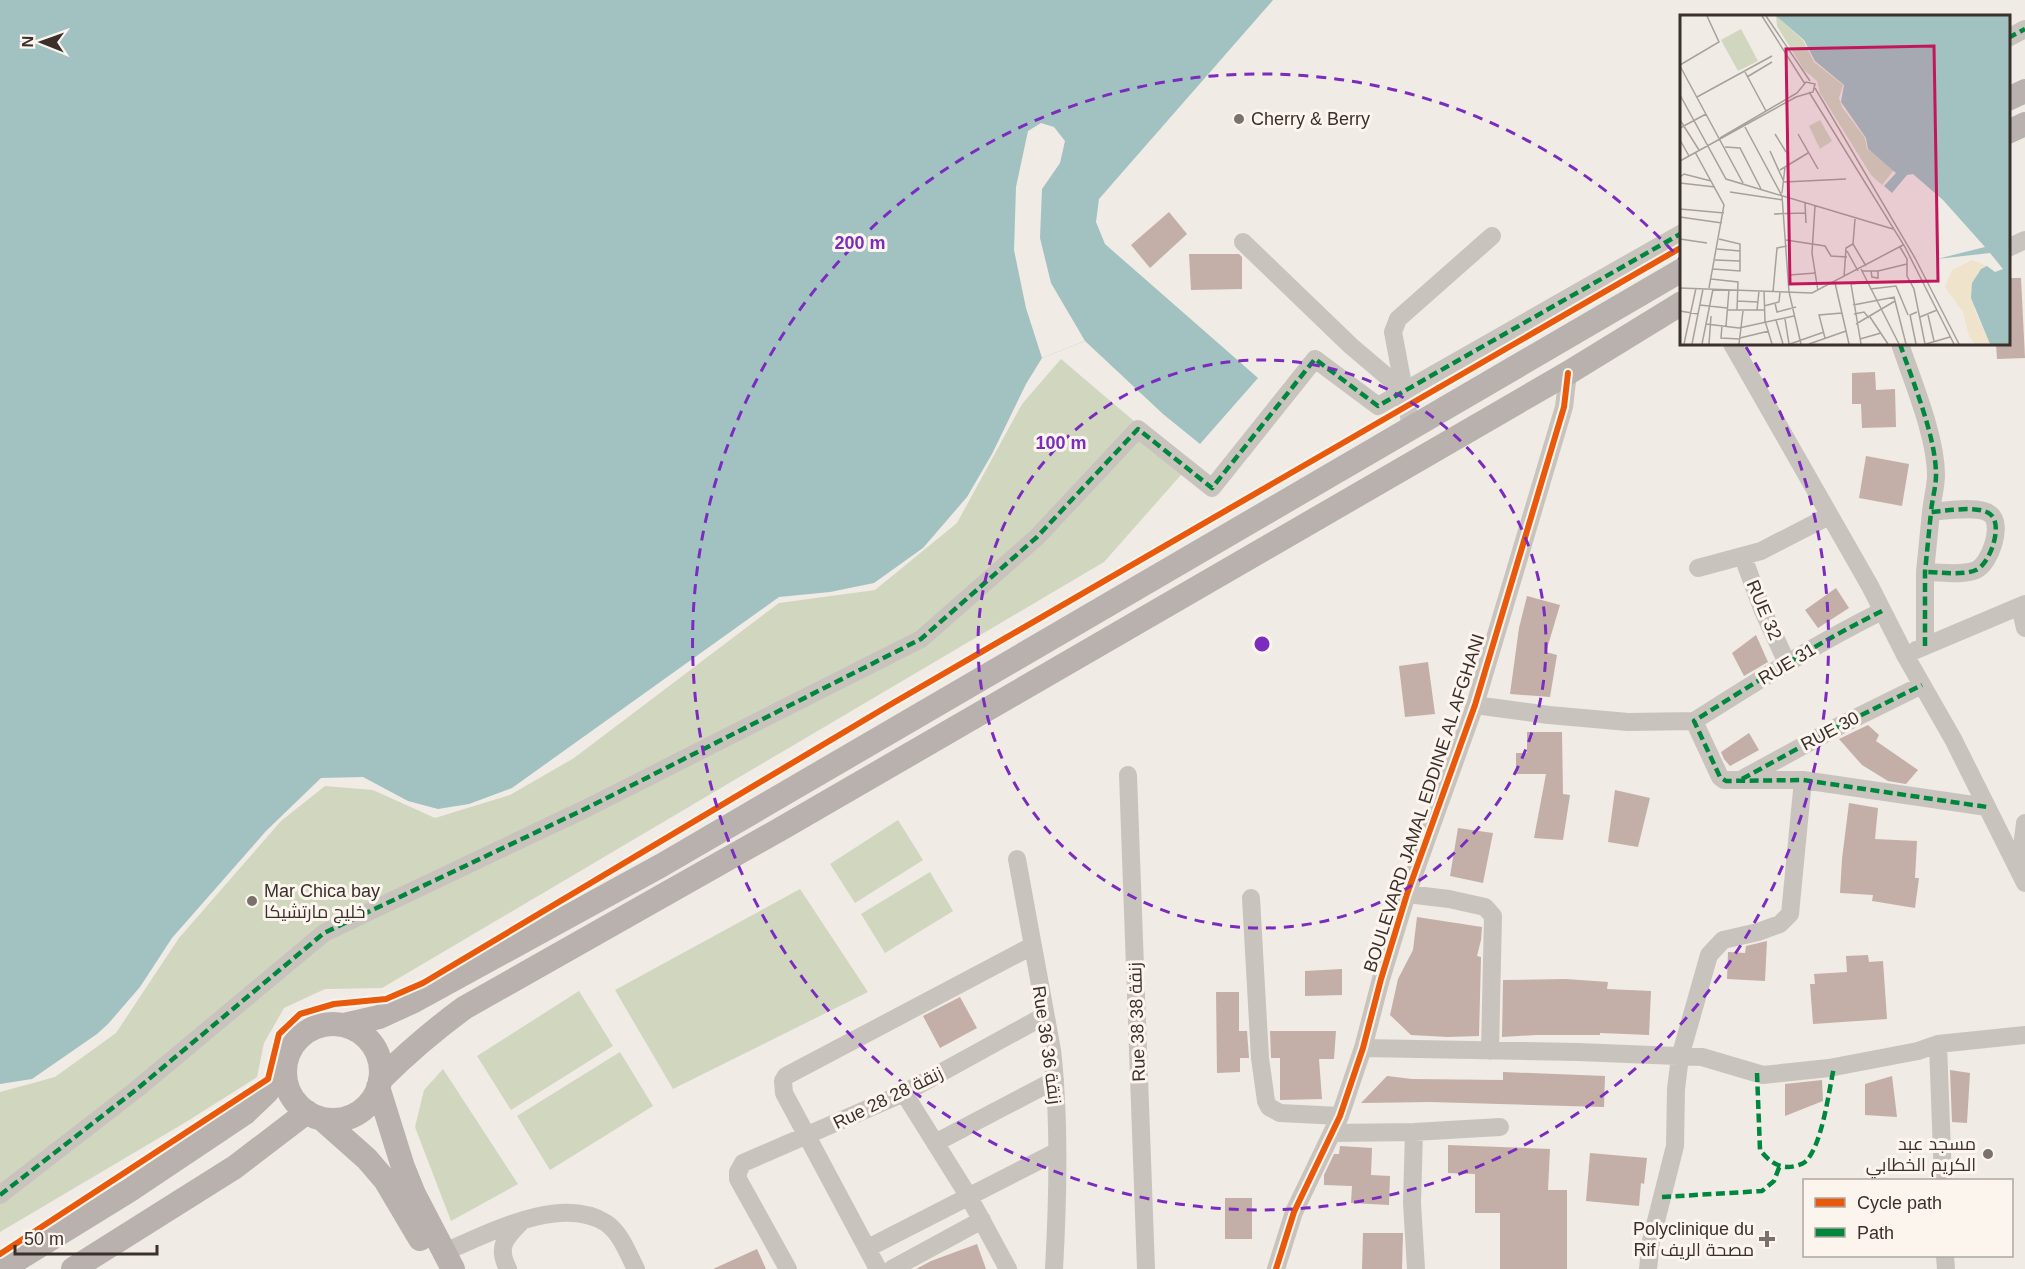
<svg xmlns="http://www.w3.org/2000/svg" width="2025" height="1269" viewBox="0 0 2025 1269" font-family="Arial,Cairo,sans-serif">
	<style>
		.green { fill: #d1d6bf }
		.water { fill: #a1c2c1 }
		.pier { fill: #f0ebe5 }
		.building { fill: #c3afa7 }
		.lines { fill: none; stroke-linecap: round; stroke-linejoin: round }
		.minor { stroke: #c9c3be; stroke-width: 18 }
		.major { stroke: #b8b1ad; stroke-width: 24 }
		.quiet { stroke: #00873e; stroke-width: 4.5; stroke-dasharray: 9 4.5; stroke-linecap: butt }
		.cycleway-casing { stroke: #fbf5ee; stroke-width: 10 }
		.cycleway { stroke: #e8590c; stroke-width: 6 }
		.ring { fill: none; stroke: #7b2cbf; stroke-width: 3; stroke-dasharray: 10 8 }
		.poi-dot { fill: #7a716c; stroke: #fbf5ee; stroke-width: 2 }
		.labels { text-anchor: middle; stroke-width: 6; stroke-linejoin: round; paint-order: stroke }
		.poi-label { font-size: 18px; fill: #3b302b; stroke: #fbf5ee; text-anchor: start }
		.street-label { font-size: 18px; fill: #3b302b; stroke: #fbf5ee }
		.inset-road { fill: none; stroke: #a8a09b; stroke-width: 1.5 }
		.view { fill: #c2185b; fill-opacity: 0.15; stroke: #c2185b; stroke-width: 3 }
		.inset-edge { fill: none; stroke: #3b302b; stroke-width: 3 }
		.centre { fill: #7b2cbf; stroke: #fbf5ee; stroke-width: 3 }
		.ring-label { font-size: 18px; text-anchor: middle; font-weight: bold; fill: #7b2cbf; stroke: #fbf5ee; stroke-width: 6; stroke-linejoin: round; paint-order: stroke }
	</style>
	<rect width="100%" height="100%" fill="#f0ebe5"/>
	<path class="green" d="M1061,359L1188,467L1104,562L382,988L325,989L284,1008L264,1043L257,1077L186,1122L0,1232V1092L55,1077L116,1033L179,938L281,821L325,786L373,790L435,818L510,795L574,758L779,603L875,590L957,523L1022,404Z
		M898,820L923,860L855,903L830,864Z
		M930,872L953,911L885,953L861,914Z
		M800,889L868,992L673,1089L615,990Z
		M579,991L613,1046L511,1110L477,1056Z
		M620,1052L653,1106L550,1170L517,1116Z
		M443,1069L518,1184L451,1221L415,1127L424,1090Z"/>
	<path class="water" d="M0,0H1273L1099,199L1096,222L1105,244L1258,378L1200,444L1163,414L1085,341L1042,358L1026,384L992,454L967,497L923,548L874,583L830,592L779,597L512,788L469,804L438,809L408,801L363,777L321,778L266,831L172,938L140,987L108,1024L97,1034L32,1079L0,1084Z"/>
	<path class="pier" d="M1041,123L1054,127L1065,141L1060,163L1042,189L1040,238L1051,283L1085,341L1042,358L1026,308L1014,250L1016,187L1028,131Z"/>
	<path class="building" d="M1169,212L1187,234L1150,268L1131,245Z
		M1189,254H1239L1242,257V289L1191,290Z
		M2008,278H2021L2025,358L1997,359L1996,344H2008Z
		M1875,372L1876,390L1895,389L1896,427L1862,428L1861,404H1852V373Z
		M1866,456L1909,464L1902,506L1859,498Z
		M1836,588L1849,608L1818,628L1805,610Z
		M1527,596L1560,605L1546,652L1557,655L1550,697L1510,694L1519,628Z
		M1756,635L1768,662L1744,676L1732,653Z
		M1428,662L1435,714L1405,717L1399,666Z
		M1868,725L1879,735L1876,741L1918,770L1906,784L1888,781L1862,765L1839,739Z
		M1527,732H1562L1563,794L1570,795L1563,840L1534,838L1546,774H1516V753H1527Z
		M1749,733L1759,750L1730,766L1724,759L1721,752Z
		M1615,790L1650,798L1638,847L1608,842Z
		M1849,803L1878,808L1875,839L1917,841L1915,878H1919L1915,908L1872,901L1873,895L1840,893L1842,859Z
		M1458,828L1493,833L1483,883L1450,876Z
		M1417,917L1482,927L1481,940L1477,956L1481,957L1479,1036L1448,1037L1411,1035L1390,1015L1398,979L1413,950Z
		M1767,941L1765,981L1727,979L1728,952L1745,953L1746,946Z
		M1868,955L1869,962L1883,961L1887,1019L1813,1024L1810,984H1815L1814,974L1847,972L1846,956Z
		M1342,969V995L1305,996V971Z
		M1566,979L1608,982L1607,989L1651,991L1649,1035L1600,1033V1035H1536L1502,1037L1503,980Z
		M1216,992H1239V1031H1247L1249,1058H1240V1072L1217,1073Z
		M960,997L977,1028L940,1048L923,1016Z
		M1270,1031H1336L1334,1059H1319L1322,1099L1280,1100V1058H1271Z
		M1950,1070L1970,1073L1967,1123L1952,1122Z
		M1503,1072L1605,1076L1604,1107L1430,1102L1361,1103L1387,1076L1412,1079L1503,1080Z
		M1892,1076L1897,1117L1865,1115V1084Z
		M1822,1080L1823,1101L1785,1116V1084Z
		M1448,1145L1550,1149L1548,1190H1567V1269H1500V1213H1475V1174L1448,1173Z
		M1340,1146L1372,1148L1371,1175L1390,1176L1389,1205L1351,1203L1352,1186L1324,1185V1175L1334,1154H1339Z
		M1590,1153L1647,1158L1644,1184L1641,1183L1639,1206L1586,1201Z
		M1225,1198H1252V1239H1225Z
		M1363,1233H1403L1402,1269H1362Z
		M977,1244L986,1269H916L931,1261Z
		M757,1249L766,1269H713Z"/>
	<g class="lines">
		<path class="minor" d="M2008,38L2025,29
			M1243,242L1351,346L1404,391
			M2008,248L2025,240
			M1732,344L1870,586L1905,655L1953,739L2025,883
			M1900,344C1912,380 1936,436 1936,475C1936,487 1932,500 1931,512
			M1411,427L1393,332L1398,319L1492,236
			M1743,557L1763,611L1787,663
			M1698,568L1761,551L1829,516
			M2020,606L2025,628
			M1925,646V572L1931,512C1944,511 1979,505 1990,514C2004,524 1990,564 1976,570C1962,576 1941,572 1925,572
			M1916,650L2025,604
			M1475,705L1549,715L1628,722L1694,721
			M1694,721L1720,777L1724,780H1803L1987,807
			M1694,721C1756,682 1817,643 1882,611
			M1128,775L1146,1269
			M1744,778L1841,725L1922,685
			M1017,859L1052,1050C1060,1120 1058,1199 1054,1269
			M2019,871L2025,823
			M1407,894L1449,899L1485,907L1493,916L1490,1051
			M1251,898L1260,1058L1266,1101L1269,1107L1280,1113L1340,1116
			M1938,1044L1943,1180
			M1363,1048L1578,1052L1702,1057L1763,1075L1829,1068L1918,1051L1938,1044L2025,1035
			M904,1093L969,1197L1008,1269
			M1414,1132L1412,1203L1416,1269
			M1332,1133L1414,1132L1500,1127
			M935,1143L1055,1080
			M0,1195L137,1089L324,933L585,809L921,639L1037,537L1138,429L1212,488L1315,359L1378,406L1682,233
			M868,1248L1056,1152
			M444,1252C488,1234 560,1194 606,1223C621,1233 628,1254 636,1269
			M1945,1256L1946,1269
			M508,1269C496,1246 506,1237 522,1221
			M788,1269L738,1179V1172L743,1163L904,1093L1044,1016
			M878,1269L784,1093L783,1081L786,1076L1032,946
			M892,1269L982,1220
			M1276,1269L1294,1212L1340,1116L1363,1048L1381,979L1407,894L1475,705L1564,407L1568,373
			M1648,1269L1651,1241L1675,1146L1676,1089L1680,1057L1709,955L1723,940L1758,932L1780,924L1790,914L1803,780"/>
		<path class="major" d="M2008,99L2025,91
			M2008,132L2025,124
			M285 1072a48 48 0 1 1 96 0a48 48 0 1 1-96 0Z
			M344,1025L379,1017L414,1001L662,865L1682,270
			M380,1080C407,1053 434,1030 464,1008L784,827L1568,373L1682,303
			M378,1087L403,1167L414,1194L453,1269
			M322,1119L367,1159L385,1180L420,1239
			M2,1269L130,1190L245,1113L267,1092L285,1067
			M73,1269L235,1167L307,1112"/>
		<path class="quiet" d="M2008,38L2025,29
			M1900,344C1912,380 1936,436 1936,475C1936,487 1932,500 1931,512
			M1882,611C1817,643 1756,682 1694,721L1720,777L1726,781L1803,780L1987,807
			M1925,646V572L1931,512C1944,511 1979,505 1990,514C2004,524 1990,564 1976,570C1962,576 1941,572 1925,572
			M1742,779L1841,725L1922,685
			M1757,1073L1760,1150C1767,1159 1776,1167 1788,1167C1793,1167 1801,1165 1805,1162C1822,1147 1829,1090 1834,1067
			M0,1195L137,1089L324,933L585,809L921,639L1037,537L1138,429L1212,488L1315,359L1378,406L1682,233
			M1662,1197L1762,1191L1774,1181L1780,1165"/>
		<g class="cycleway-casing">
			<path id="cycleway" d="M0,1254L268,1079L279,1034L300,1014L334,1004L386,999L423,983L893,703L1682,247
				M1276,1269L1294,1212L1340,1116L1363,1048L1381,979L1407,894L1475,705L1564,407L1568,373"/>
		</g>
		<use href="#cycleway" class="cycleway"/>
	</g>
	<g class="ring">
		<circle cx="1262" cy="644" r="284"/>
		<path d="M1746 347A568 568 0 1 1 1681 260"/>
	</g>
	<g class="poi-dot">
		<circle cx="1239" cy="119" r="6"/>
		<circle cx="252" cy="901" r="6"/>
		<circle cx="1988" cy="1154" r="6"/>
		<path d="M1764 1230h6v6h6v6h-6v6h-6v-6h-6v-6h6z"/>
	</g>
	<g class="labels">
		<g class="poi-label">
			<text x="1251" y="125">Cherry &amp; Berry</text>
			<text x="264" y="897">Mar Chica bay<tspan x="264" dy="21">خليج مارتشيكا</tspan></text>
			<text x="1976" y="1150" text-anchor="end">مسجد عبد<tspan x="1976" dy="21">الكريم الخطابي</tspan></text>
			<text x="1754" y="1235" text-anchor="end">Polyclinique du<tspan x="1754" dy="21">Rif مصحة الريف</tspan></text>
		</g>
		<g class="street-label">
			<text transform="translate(1764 610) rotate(67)" y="6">RUE 32</text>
			<text transform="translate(1787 664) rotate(-31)" y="6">RUE 31</text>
			<text transform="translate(1830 731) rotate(-28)" y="6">RUE 30</text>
			<text transform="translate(1424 803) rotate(-72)" y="6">BOULEVARD JAMAL EDDINE AL AFGHANI</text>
			<text transform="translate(1137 1022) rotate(-92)" y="6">Rue 38 زنقة 38</text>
			<text transform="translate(1047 1045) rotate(82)" y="6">Rue 36 زنقة 36</text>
			<text transform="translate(888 1098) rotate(-26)" y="6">Rue 28 زنقة 28</text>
		</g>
	</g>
	<g transform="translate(1680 15)">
		<rect width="330" height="330" fill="#f0ebe5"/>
		<path d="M96,1L123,25L134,47L163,70L159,83L162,92L185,123L187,134L214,155L202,170L191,160L140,78L137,66L124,55L97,11ZM61,14L78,46L58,56L41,25ZM140,105L152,126L140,134L129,111Z" fill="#d1d6bf"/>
		<path d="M292,245L307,251L297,258L294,294L310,329H295L289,321L283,297L265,272L272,255Z" fill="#efe3cc"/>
		<path d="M96,1H330V329H310L291,283L292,268L301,254L307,251L315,257L323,254L310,238L257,244L305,232L263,185L233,159L227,160L212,178L204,171L216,158L188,134L186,123L161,87L164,70L135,46L124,25Z" fill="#a1c2c1"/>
		<path class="inset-road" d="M82,1L125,69M86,1L130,66M0,50L39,27L27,1M0,51L63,168M65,57L86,96M67,62L92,47M135,73L235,243L279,329M129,77L225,232L274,329M0,80L46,164L213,214M17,82L92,41M0,105L19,135M65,112L102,181L109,277L121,329M0,113L26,99M95,119L106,137M118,119L138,154M0,125L9,141M45,132L60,133L81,174M90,136L104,167M15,137L44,190L29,273M0,146L116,82L133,77L135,69L126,67L117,78L40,123M100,155L128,138M0,162L4,159L31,166M104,167L166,164M0,168L35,172M50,177L103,185M102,178L105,152M125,188L126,208M135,191L132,238L138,276M0,194L44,198M94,199L125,198M0,202L42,208M0,224L27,228M106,225L145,231L151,241L167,242M173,229L175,204M173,229L186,251M220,232L227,244V261L234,274L245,329M37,234L60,236M167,236L178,256M35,245L60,246M33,254L60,256V229L39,224M181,254L219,329M182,256H198V263L192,262L191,256M198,256L227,249M109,260L136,258M164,262L166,233L173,229M31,264L58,267L57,295M155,268L169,329M0,273L132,278L223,230M190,274L216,271L228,300M84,276L85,306L92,329M93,277L97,233L107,231M214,282L226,329M57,286L78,287M95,288L97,297L116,292M20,290L47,293M173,290L215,282M84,291L99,287L100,277M47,295H84M77,295L79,276M0,296L18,299M174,299L184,297L189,303M248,300L254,326M190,302L208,329M240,302L257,295M105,304L109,329M96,305L103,329M26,309L59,313L114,301M176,309L215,286M42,310L41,323L60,324M46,311L49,275M60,323L89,316M145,323L139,300L162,298M180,324L201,318M4,329L16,273M12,329L23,274M22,329L33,274M29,329L31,301M59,329L63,296M110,329L144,317M129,329L166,316M181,329L171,269L187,267M236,329L230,300L237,297M246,329L270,322"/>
		<path class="view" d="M254,31L258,266L110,269L106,34Z"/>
		<rect width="330" height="330" class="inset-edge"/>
	</g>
	<circle cx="1262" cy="644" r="9" class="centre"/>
	<g class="ring-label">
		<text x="860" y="249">200 m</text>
		<text x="1061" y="449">100 m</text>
	</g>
	<rect x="1803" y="1179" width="210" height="78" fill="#fbf5ee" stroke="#aea6a0" stroke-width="1.5"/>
	<rect x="1815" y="1198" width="30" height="9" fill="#e8590c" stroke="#aea6a0" stroke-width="1.5"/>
	<text x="1857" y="1209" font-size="18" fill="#3b302b">Cycle path</text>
	<rect x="1815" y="1228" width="30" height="9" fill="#00873e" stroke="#aea6a0" stroke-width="1.5"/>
	<text x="1857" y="1239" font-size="18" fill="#3b302b">Path</text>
	<g transform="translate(42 42) rotate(271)" stroke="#fbf5ee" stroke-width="4.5" paint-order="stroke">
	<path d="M0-4.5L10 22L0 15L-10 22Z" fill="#3b302b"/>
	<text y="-9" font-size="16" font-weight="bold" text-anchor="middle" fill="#3b302b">N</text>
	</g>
	<path d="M15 1245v9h142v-9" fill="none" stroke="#3b302b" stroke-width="3"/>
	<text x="24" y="1245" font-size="18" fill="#3b302b" stroke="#fbf5ee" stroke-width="4.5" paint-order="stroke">50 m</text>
</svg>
